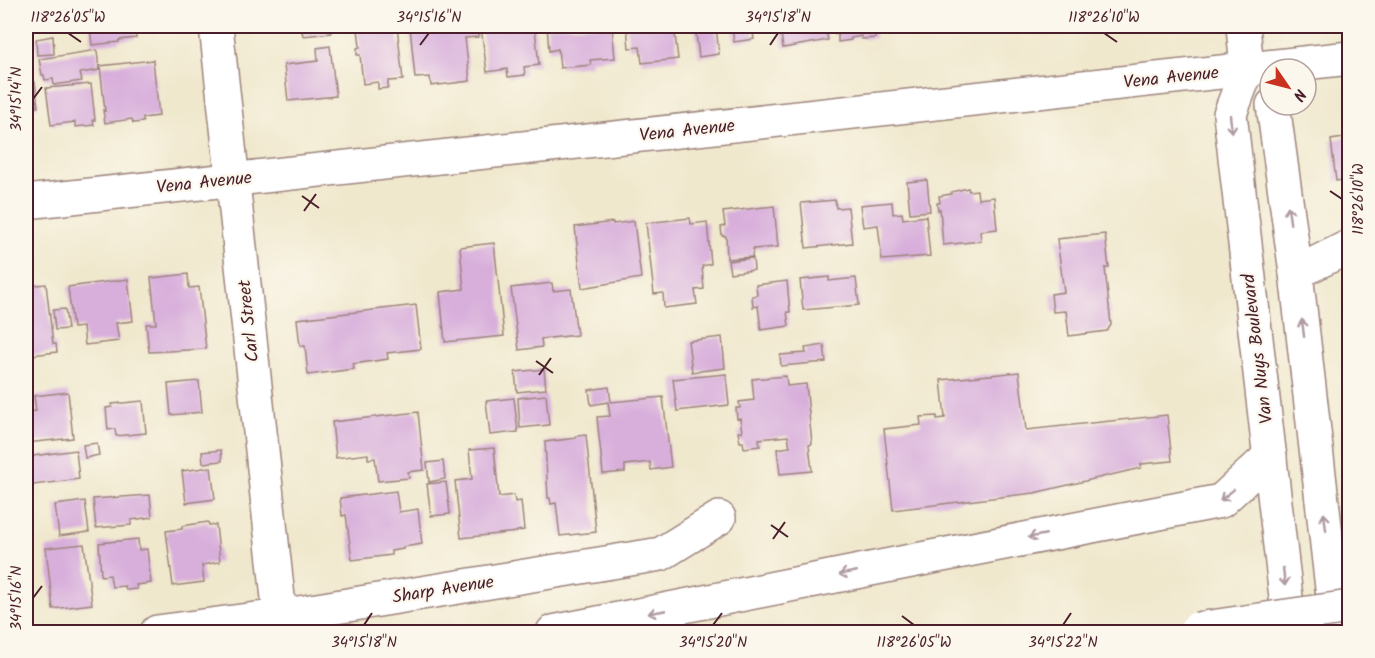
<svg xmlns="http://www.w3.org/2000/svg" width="1375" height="658" viewBox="0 0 1375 658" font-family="Kalam,sans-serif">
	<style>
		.building { fill: #d8afdb }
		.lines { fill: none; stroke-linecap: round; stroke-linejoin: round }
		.minor-casing { stroke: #9d847c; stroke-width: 36 }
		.primary-casing { stroke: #9d847c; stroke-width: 36 }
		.motorway-casing { stroke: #9d847c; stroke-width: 36 }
		.minor { stroke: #fff; stroke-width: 33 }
		.primary { stroke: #fff; stroke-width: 33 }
		.motorway { stroke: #fff; stroke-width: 33 }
		.motorway-bridge-casing { stroke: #9d847c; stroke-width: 36; stroke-linecap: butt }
		.motorway-bridge { stroke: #fff; stroke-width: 33 }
		.oneway { stroke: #ae9aa0 }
		.ticks { fill: none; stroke: #4a1f2b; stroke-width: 2 }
		.labels { text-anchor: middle; stroke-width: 4.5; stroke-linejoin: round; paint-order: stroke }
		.street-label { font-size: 18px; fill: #4a1f2b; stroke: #fbf7ec }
		.neatline { fill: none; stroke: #4a1f2b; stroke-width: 2 }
		.ticks-label { font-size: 15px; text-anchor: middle; fill: #4a1f2b }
	</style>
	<rect width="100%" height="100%" fill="#fbf7ec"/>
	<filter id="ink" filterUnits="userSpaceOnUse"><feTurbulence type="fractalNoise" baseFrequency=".0167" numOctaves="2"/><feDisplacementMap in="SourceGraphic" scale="12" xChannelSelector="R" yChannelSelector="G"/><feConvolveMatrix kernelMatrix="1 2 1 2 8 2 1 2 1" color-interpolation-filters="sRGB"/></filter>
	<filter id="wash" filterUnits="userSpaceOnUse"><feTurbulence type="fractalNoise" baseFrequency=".008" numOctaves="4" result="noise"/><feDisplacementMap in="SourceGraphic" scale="24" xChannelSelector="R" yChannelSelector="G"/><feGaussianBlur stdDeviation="1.35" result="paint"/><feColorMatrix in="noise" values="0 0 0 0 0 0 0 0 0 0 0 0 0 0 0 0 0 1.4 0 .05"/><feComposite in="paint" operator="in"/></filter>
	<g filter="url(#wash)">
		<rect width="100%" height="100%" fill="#f0e8cd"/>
		<g id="blocks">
			<path class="building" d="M93,26H135L136,38L119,40V42L92,45L90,28H94Z
				M301,26H330L331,33L303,36Z
				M386,26H397L403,80L388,81V88L378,89V82L363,84L360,55H357V48L360,47L358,29L386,27Z
				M410,26H477L478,37L465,38L470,81L431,86L430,77L415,78Z
				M496,26H533L535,29L539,65L524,67L525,75L508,77L507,69L487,72L481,28Z
				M547,26H612L615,58L590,60L591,65L560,68L558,49L549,51Z
				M637,26H674L678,59L642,63L640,47L629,48L627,27Z
				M695,26H716L719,54L699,57Z
				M732,26H752L754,39L734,42Z
				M780,26H825L828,40L783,48Z
				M833,26H874L875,38L862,39L861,36L851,38V40L838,42V34H835Z
				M925,26H959V27L944,29L945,33L936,34L935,30H926Z
				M53,36L54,54L37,55L36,39Z
				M330,46L336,96L288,101L284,65L318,61L317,48Z
				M97,50L99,70L80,73L82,81L54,85L53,79L45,80L44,75H42L39,59Z
				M153,60L159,116L143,118V122L133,123L132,119L105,123L103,110L105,111L100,66Z
				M35,82L38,107L26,109V83Z
				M91,84L95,120H93L94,125L75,127V122L51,125L46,88Z
				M1350,137V179L1336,181L1331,140Z
				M927,180L930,211L910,213L907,182Z
				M968,188L969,191L977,190L978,199L994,197L997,229L980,231L981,241L943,245L940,209L938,210L937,203H940L939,196L951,194V192Z
				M835,200L836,208L848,207L852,243L806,248L801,203Z
				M892,202L893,214L902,213L903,219L926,216L930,256L882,260L878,225L863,227L860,205Z
				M774,206L778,247L753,249L752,257L727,259L726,236H722L721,227L725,226L723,212Z
				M690,218L691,224L707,222L711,264L702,266L704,289L695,290L697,304L664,308L663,293L654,294L646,223Z
				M634,221L641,278L582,288L575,227L613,222V224Z
				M1105,234L1109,268H1105L1111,325L1107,331L1069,336L1066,311L1053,312L1051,294L1064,292L1057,239Z
				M494,243L504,336L445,342L440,292L464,289L460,247Z
				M753,258L754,270L730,273L728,261Z
				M188,274L189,288L199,287L206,349L149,352L146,324H156L151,278Z
				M829,277V281L856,278L859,305L803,310L800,280Z
				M128,279L133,321L116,323L119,341L85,345L83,327L73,328L68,287Z
				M787,281L790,312H787L789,326L761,330L758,306L753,307L752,296L757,295L756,285Z
				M552,283L553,291L571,289L577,335L541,339L542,347L519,350L511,288Z
				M46,284L53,344H56L57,352L32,355L31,347L26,348V286Z
				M416,305L421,349L387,353L388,359L353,364L354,369L308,375L305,346H300L297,319Z
				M65,309L68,329L55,330L53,310Z
				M722,337L725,368L692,372L688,341Z
				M824,345L826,362L781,366L780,355L806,353L805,348Z
				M544,369L546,389L517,392L515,372Z
				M1019,372L1026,430L1167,415L1172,461L1141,464V468L1034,493L893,510L884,429L921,425L920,417L937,416V419L945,418L941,380Z
				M726,374L729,405L677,411L673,379Z
				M786,376L787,386L806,384L812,444L809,445L812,471L780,474L777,449L790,447L788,436L759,439L760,446L744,448L743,442H740L738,432H742L740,418L737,419L736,408H740L739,402L754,400L752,379Z
				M199,381L202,412L171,415L168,384Z
				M609,387L611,402L663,397L671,467L651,470L650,462L625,465V472L603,474L597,417L610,416L608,402L591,405L589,390Z
				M68,392L73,438L26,443V412L36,411L34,396Z
				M546,395L549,425L520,428L518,398Z
				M514,398L518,432L490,435L486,401Z
				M143,401L146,433L116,436L115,429L108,430L106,408L112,407V404Z
				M418,412L424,470L408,472L409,478L378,481L375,458L368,459V454L336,458L332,422Z
				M586,435L596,532L560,536L556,503L551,504L550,498H548L545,442L576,438V436Z
				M97,443L99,455L85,458L83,445Z
				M494,448L499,497L514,495L515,502L521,501L524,530L517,531V532L461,538L455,481L472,479L469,450Z
				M76,450L79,479L26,486V457Z
				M221,450L222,461L203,463L202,452Z
				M443,461L445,479L429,482L427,463Z
				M211,467L215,499L186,503L182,471Z
				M446,482L450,514L431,516L427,484Z
				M396,491L399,512L418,509L422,544L403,547V549L391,551V555L352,560L346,515L342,516L340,498Z
				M150,495L152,517L131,520V525L96,528L93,499Z
				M85,501L89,532L59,536L55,505Z
				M208,522L209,525H216L220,562L202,565L204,582L173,586L166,531L182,529V526Z
				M138,539L139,550L147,549L151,583L136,585L137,589L126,590L125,586L112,587L110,575L101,576L99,543Z
				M84,544L92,604L53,609L46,548Z"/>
		</g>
	</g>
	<g filter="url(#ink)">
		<use href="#blocks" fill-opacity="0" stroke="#9d847c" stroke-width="1.5"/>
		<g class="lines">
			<g class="minor-casing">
				<path id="minor" d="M216,26L280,616
					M26,202L1350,58
					M157,632L280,616L661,554L719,518"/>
			</g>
			<g class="primary-casing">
				<path id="primary" d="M1243,26L1247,69L1230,114L1290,632
					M1273,105L1296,273L1337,632"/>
			</g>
			<g class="motorway-casing">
				<path id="motorway" d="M1296,273L1350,246
					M553,632L906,562L1221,501L1270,456"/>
			</g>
			<use href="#minor" class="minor"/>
			<use href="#primary" class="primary"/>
			<use href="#motorway" class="motorway"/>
			<g class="motorway-bridge-casing">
				<path id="motorway-bridge" d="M1197,629L1350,607"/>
			</g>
			<use href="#motorway-bridge" class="motorway-bridge"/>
		</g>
		<defs><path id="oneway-shaft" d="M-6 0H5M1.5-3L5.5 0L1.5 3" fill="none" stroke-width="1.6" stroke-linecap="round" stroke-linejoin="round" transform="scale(1.5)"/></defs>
		<g class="oneway">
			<use href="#oneway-shaft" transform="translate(1231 124) rotate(84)"/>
			<use href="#oneway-shaft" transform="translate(1289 215) rotate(-98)"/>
			<use href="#oneway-shaft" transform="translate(1303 328) rotate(-97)"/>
			<use href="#oneway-shaft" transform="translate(1227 495) rotate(141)"/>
			<use href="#oneway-shaft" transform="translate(1325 522) rotate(-97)"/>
			<use href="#oneway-shaft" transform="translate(1037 536) rotate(169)"/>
			<use href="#oneway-shaft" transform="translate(848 573) rotate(169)"/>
			<use href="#oneway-shaft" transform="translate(1284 577) rotate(84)"/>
			<use href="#oneway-shaft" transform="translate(657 612) rotate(169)"/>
		</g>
	</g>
	<path class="ticks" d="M68,33L81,42M1104,33L1117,42M420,45L429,33M770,45L778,33M33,99L42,87M1330,191L1342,199M302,196L319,208M304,211L316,194M536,361L553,373M539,375L551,358M771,525L788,537M773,539L785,522M33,598L42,586M902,616L914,625M364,625L372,613M713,625L722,613M1063,625L1071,613"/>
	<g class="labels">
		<g class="street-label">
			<text transform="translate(1171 77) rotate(-6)" y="6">Vena Avenue</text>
			<text transform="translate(687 130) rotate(-6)" y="6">Vena Avenue</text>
			<text transform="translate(204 182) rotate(-6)" y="6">Vena Avenue</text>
			<text transform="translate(248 321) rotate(-96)" y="6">Carl Street</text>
			<text transform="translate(1257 349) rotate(-97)" y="6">Van Nuys Boulevard</text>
			<text transform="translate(443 589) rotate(-9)" y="6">Sharp Avenue</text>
		</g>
	</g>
	<rect width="1375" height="658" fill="none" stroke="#fbf7ec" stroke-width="66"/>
	<g transform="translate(1288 87) rotate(125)"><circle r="28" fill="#fbf7ec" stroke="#b4a19f" stroke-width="1.5"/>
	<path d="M0-4.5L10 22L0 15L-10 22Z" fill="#c8321e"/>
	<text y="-9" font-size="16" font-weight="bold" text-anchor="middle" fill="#4a1f2b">N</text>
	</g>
	<rect x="33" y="33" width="1309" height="592" class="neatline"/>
	<g class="ticks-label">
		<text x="68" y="22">118°26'05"W</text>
		<text x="429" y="22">34°15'16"N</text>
		<text x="778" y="22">34°15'18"N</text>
		<text x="1104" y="22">118°26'10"W</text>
		<text transform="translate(16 99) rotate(-90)" y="5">34°15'14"N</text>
		<text transform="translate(1358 199) rotate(-90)" y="5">118°26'10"W</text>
		<text transform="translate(16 598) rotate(-90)" y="5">34°15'16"N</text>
		<text x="364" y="647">34°15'18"N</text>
		<text x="713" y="647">34°15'20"N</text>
		<text x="914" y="647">118°26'05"W</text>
		<text x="1063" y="647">34°15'22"N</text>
	</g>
</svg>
